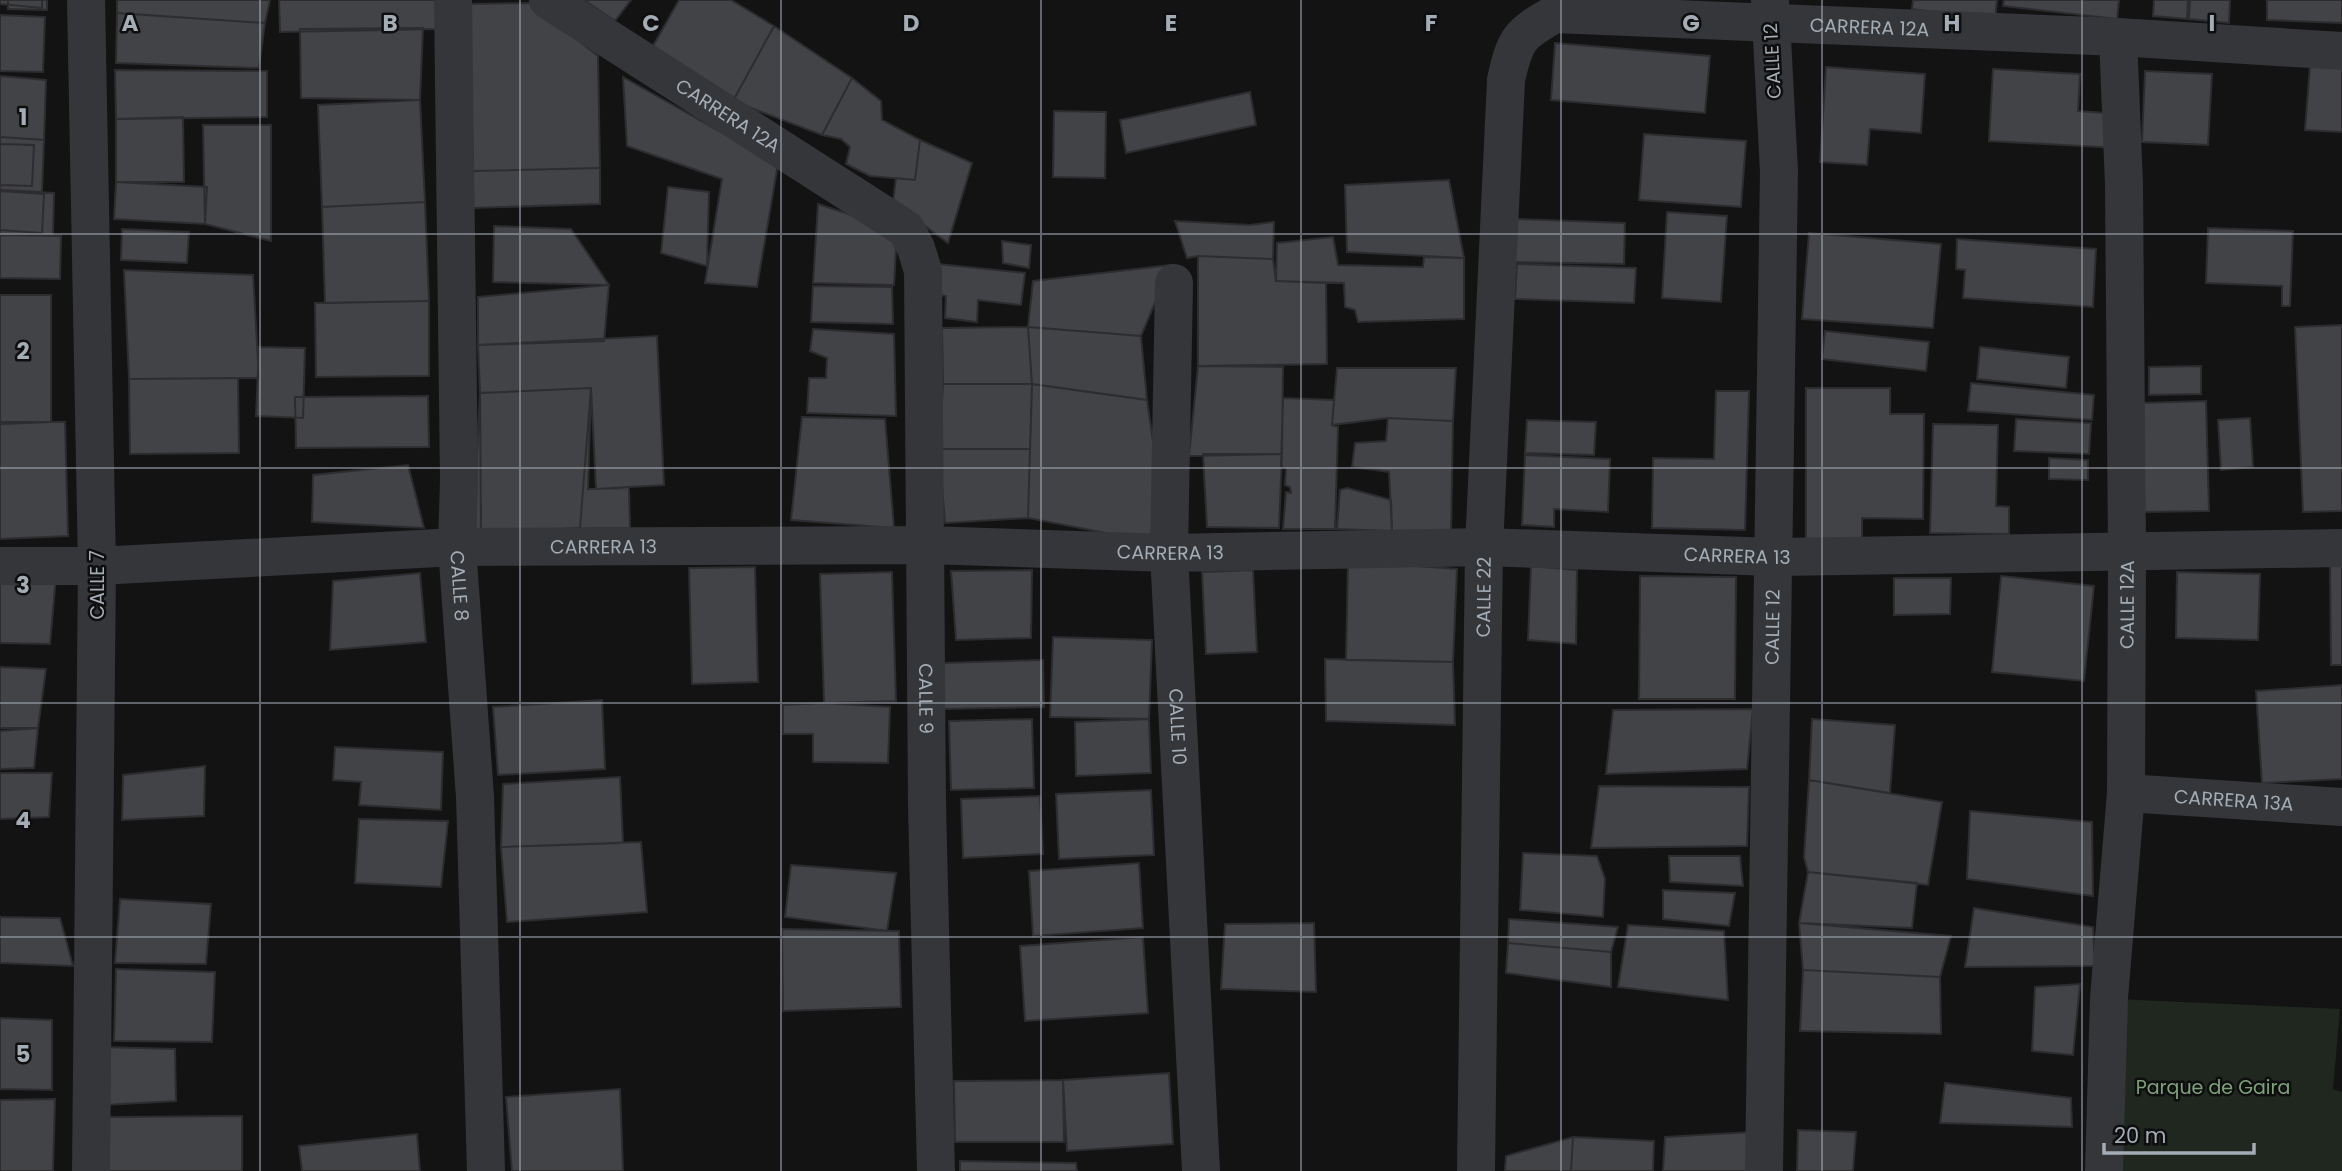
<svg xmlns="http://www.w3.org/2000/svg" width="2342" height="1171" viewBox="0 0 2342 1171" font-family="Poppins,sans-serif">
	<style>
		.green { fill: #1f271f }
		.building { fill: #424347; stroke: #2d2d30; stroke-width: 2 }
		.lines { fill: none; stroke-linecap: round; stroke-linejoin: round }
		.minor { stroke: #34363a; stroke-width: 38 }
		.grid { fill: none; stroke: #a4acb5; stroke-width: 2; stroke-opacity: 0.55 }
		.labels { text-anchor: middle; stroke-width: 5; stroke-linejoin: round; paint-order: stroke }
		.street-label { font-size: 19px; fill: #a4acb5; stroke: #0e0e0f }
		.park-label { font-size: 19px; fill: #7ea17a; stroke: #0e0e0f }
		.grid-label { font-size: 23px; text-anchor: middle; font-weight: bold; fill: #a4acb5; stroke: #0e0e0f; stroke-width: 5; stroke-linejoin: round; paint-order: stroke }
	</style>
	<rect width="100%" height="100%" fill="#131314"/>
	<path class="green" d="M2116,999L2340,1009L2333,1089L2342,1092V1171H2109Z"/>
	<path class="building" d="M0,0H42V8L0,4Z
		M8,0H47V10L8,9Z
		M117,0H270L265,23L117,13Z
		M279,0H438V29L280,32Z
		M584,0H631L615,21Z
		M679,0H731L774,26L733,101L653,46Z
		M1913,0H1997L1995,20L1912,9Z
		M2004,0H2119L2117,19L2003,6Z
		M2154,0H2188L2187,19L2153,16Z
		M2190,0H2230L2229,23L2189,19Z
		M2267,0H2342V23L2267,20Z
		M531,3L598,56L600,168L473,171L469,4Z
		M117,13L265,23L259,68L116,63Z
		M0,15L45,17L43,72L0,71Z
		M774,26L852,78L822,135L733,101Z
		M423,28L420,100L301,98L300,29Z
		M1555,43L1710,56L1705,113L1551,100Z
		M2310,66L2342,68V132L2305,130Z
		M1826,67L1925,74L1921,133L1870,129L1867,165L1820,162Z
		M1993,69L2080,74L2078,111L2120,114L2118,148L1989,141Z
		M115,70L267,71V117L116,119Z
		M2145,71L2212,74L2208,145L2142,142Z
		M0,76L46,80L44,140L0,137Z
		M623,77L778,164L757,287L705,283L722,179L627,146Z
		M852,78L881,101L882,120L920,140L915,180L870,176L846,164L850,147L841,139L822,135Z
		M1250,92L1256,125L1126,153L1120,120Z
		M420,100L425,202L322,207L318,105Z
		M1054,111L1106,112L1105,178L1053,177Z
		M183,117L184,182H116V119Z
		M203,125H271V241L205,224Z
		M1644,134L1746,141L1741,207L1639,200Z
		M0,137L44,140L42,192L0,190Z
		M920,140L972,163L948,243L893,202L896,178L915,180Z
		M0,144L34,145L32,186L0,185Z
		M600,168V204L472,208L473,171Z
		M1449,180L1464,258L1347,252L1345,185Z
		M116,182L207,187L205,224L114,219Z
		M668,187L709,192L707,266L661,253Z
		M0,190L54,193L53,235L0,234Z
		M0,191L44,194L42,233L0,230Z
		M425,202L429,301L325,303L322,207Z
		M818,204L897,230L894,285L813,283Z
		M1667,212L1727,216L1721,302L1662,298Z
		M1517,219L1625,223L1624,264L1514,262Z
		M1175,221L1250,225L1274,222L1273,259L1198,256L1187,258Z
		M494,226L571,229L609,285L493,282Z
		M2208,228L2293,231L2290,306H2282V286L2206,283Z
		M122,229L189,232L187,263L121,260Z
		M1809,233L1941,244L1933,328L1802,319Z
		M0,235L61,236L60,279L0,278Z
		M1333,237L1338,265L1423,267L1424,257L1464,258V319L1358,322L1355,310L1345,307L1344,283L1276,281L1277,243Z
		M1957,239L2096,249L2093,307L1963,298L1965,270L1956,269Z
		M1002,241L1031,245L1029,268L1003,263Z
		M1198,256L1273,259L1276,281L1326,283L1327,364L1198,366Z
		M938,264L1025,273L1021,305L978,300L977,322L945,318L946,296L934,294Z
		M1517,264L1636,268L1634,303L1515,299Z
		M1171,265L1141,336L1028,327L1033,281Z
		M124,270L253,275L259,378L129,379Z
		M609,285L604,341L478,345V297Z
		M813,286L892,287L893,324L811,322Z
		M0,295H51V422H0Z
		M429,301V376L316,377L315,303Z
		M2342,325V511L2303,512L2295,327Z
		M1028,327L1141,336L1147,400L1032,384Z
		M1028,327L1032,384H943L942,328Z
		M813,329L894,334L896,416L807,413L809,378H826L827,358L810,351Z
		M1825,331L1929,342L1926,371L1822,359Z
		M657,336L664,485L596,489L591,388L480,393L478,345Z
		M259,347L305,348L303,418L256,416Z
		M1980,347L2069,357L2066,388L1977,379Z
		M1198,366L1283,367L1282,454L1189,456Z
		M2201,366V394L2149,395V367Z
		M1337,368H1456L1453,421L1388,418L1332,425Z
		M238,378L239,453L130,454L129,379Z
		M1971,383L2094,395L2092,420L1968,411Z
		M943,384H1032L1030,449H939Z
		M1032,384L1147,400L1168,545L1028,518Z
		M591,388L588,489L629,488L630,528L481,530L480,393Z
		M591,388L580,528L473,534L480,393Z
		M1806,388H1890V414H1924L1923,519L1862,518V541H1806Z
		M1716,391H1749L1745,530L1652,528L1653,458L1714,459Z
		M428,396L429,447L296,448L295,397Z
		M1283,398L1334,400L1332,425L1338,427L1335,529H1283L1286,492L1291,493L1290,487L1285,485L1286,469L1281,466Z
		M2206,401L2209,511L2144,512L2141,403Z
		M802,417L885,419L894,528L791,520Z
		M1388,418L1453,421L1451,534L1392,531L1389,472L1352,467L1355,443L1386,441Z
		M2250,418L2253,467L2221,470L2218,420Z
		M2016,419L2091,423L2089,454L2014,451Z
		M1527,420L1596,422L1594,455L1525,453Z
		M51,422H65L68,536L0,539V424Z
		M1933,424L1998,425L1996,506L2009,507V534L1930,533Z
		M939,449H1030L1028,518L945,523Z
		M1203,454H1282L1279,528L1207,527Z
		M1525,455L1610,459L1608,512L1554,509V527L1522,525Z
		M2049,458L2088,460V480L2049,479Z
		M408,465L424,528L312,522L313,475Z
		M1347,488L1391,500L1392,531L1337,529L1340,490Z
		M1348,561L1457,569L1453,662L1346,660Z
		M2330,563H2342V665H2331Z
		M1531,566L1577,570L1576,644L1528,640Z
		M755,567L758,682L692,684L689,568Z
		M1032,570L1031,638L956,640L951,571Z
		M1253,570L1257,652L1206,654L1202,572Z
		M892,572L896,701L824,703L820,574Z
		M2177,572L2260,574L2258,640L2176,638Z
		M420,573L426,642L330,650L333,581Z
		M0,576H56L50,644L0,643Z
		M1640,576L1736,577L1735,699H1639Z
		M2001,576L2094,586L2084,681L1992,672Z
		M1894,578H1951L1950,614L1894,615Z
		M1053,637L1152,640L1149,719L1050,717Z
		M1325,659L1453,662L1455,725L1326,721Z
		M1043,660L1044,707L944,709L943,663Z
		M0,667L46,669L38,728H0Z
		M2342,685V779L2262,783L2256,691Z
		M602,700L605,769L498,775L493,707Z
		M824,703L890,707L888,763L813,762V734H783V705Z
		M1753,709L1747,769L1606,774L1613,710Z
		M1032,719L1034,788L951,790L949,721Z
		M1149,719L1151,773L1076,776L1075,722Z
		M1812,719L1895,725L1890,793L1809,780Z
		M38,728L34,768L0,769V731Z
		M335,747L443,752L441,810L359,805L361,782L333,780Z
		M205,766L204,816L122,820L123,775Z
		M0,773H52L49,817L0,819Z
		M620,777L623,843L501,847L503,784Z
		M1809,780L1942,802L1928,885L1808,872L1804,857Z
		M1599,786L1749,787L1747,846L1591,848Z
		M1151,790L1154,855L1059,859L1056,794Z
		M1040,796L1043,854L963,858L961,799Z
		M1970,811L2092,822L2093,896L1967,879Z
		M359,819L448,821L441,887L355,883Z
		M641,842L647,912L507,922L501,847Z
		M1523,853L1597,856L1605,879L1603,917L1520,910Z
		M1669,856H1740L1743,886L1670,882Z
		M1139,863L1143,928L1033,936L1029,871Z
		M791,865L896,873L887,931L785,917Z
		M1808,872L1917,883L1912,928L1799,923Z
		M1663,890L1735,893L1729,926L1663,919Z
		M120,899L211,904L206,964L115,963Z
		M1974,908L2093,927L2095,966L1965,967Z
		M0,917L60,918L73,966L0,963Z
		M1509,919L1618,927L1611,952L1508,943Z
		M1314,923L1316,992L1221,989L1225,924Z
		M1799,923L1951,936L1940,977L1803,970Z
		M1628,925L1724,931L1728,1000L1618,987Z
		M782,929L899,931L901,1007L783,1011Z
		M1143,937L1148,1013L1025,1021L1020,946Z
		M1508,943L1611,952V987L1506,973Z
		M116,969L215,972L212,1042L114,1041Z
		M1803,970L1940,977L1941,1034L1800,1031Z
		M2080,984L2073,1055L2032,1051L2035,987Z
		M0,1018L52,1020V1090L0,1089Z
		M103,1047L175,1049L176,1101L105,1105Z
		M1169,1073L1173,1144L1067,1151L1063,1080Z
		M1063,1080L1064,1142H955L954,1081Z
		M1945,1083L2071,1098L2072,1127L1940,1123Z
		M620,1089L623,1171H512L506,1097Z
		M55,1099L53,1171H0V1100Z
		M242,1116V1171H109L108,1117Z
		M1798,1130L1856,1132L1853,1171H1797Z
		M1752,1132V1171H1663L1665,1137Z
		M417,1134L420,1171H302L299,1146Z
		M1573,1137L1654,1141L1653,1171H1571Z
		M1573,1137L1571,1171H1505L1506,1156Z
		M960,1161L1076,1163L1077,1171H960Z"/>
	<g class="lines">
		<g class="minor">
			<path d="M86,0L97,566L91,1171"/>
			<path id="s1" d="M453,0L459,480L457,547L475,797L486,1171"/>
			<path id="s2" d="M548,0L906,229L916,248L923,271L927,805L936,1171"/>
			<path id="s3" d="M1174,283L1169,553L1201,1171"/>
			<path id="s4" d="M0,566H97L457,547L926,545L1169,553L1484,547L1775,557L2342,548"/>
			<path id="s5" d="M2126,793L2342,807"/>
			<path id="s6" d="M1476,1171L1484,547L1506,80C1515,39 1519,34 1555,14L2118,37L2342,51"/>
			<path id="s7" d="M1764,1171L1779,172L1770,0"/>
			<path id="s8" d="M2104,1171L2109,998L2126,793L2127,552L2124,185L2118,37"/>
		</g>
	</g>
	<path class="grid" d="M260,0V1171M520,0V1171M781,0V1171M1041,0V1171M1301,0V1171M1561,0V1171M1822,0V1171M2082,0V1171M0,234H2342M0,468H2342M0,703H2342M0,937H2342"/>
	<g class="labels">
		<g class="street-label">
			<text dy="7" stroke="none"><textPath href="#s6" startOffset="1493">CARRERA 12A</textPath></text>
			<text transform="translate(1772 61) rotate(-93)" y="7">CALLE 12</text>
			<text dy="7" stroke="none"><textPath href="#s2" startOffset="214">CARRERA 12A</textPath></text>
			<text dy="7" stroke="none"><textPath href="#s4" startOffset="604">CARRERA 13</textPath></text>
			<text dy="7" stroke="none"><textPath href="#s4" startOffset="1171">CARRERA 13</textPath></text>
			<text dy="7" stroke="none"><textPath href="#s4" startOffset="1738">CARRERA 13</textPath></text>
			<text transform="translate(97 585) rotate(-90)" y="7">CALLE 7</text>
			<text dy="7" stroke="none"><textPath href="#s1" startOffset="586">CALLE 8</textPath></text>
			<text dy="7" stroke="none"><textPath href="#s6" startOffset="574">CALLE 22</textPath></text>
			<text dy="7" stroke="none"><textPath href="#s8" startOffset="567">CALLE 12A</textPath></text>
			<text dy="7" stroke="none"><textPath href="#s7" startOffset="544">CALLE 12</textPath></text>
			<text dy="7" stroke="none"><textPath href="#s2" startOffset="898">CALLE 9</textPath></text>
			<text dy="7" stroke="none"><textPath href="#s3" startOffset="444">CALLE 10</textPath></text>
			<text dy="7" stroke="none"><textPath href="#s5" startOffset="108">CARRERA 13A</textPath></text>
		</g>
		<g class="park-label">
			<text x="2213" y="1094">Parque de Gaira</text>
		</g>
	</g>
	<g class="grid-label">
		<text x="130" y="31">A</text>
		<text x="390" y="31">B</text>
		<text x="651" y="31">C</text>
		<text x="911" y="31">D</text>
		<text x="1171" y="31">E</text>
		<text x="1431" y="31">F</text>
		<text x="1691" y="31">G</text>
		<text x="1952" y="31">H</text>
		<text x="2212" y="31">I</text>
		<text x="23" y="125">1</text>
		<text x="23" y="359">2</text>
		<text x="23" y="593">3</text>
		<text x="23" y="828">4</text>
		<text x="23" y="1062">5</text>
	</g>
	<path d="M2104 1143v10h150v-10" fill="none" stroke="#a4acb5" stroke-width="3.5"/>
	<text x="2114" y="1143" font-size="21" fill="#a4acb5" stroke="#0e0e0f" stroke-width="5" paint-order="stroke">20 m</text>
</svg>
